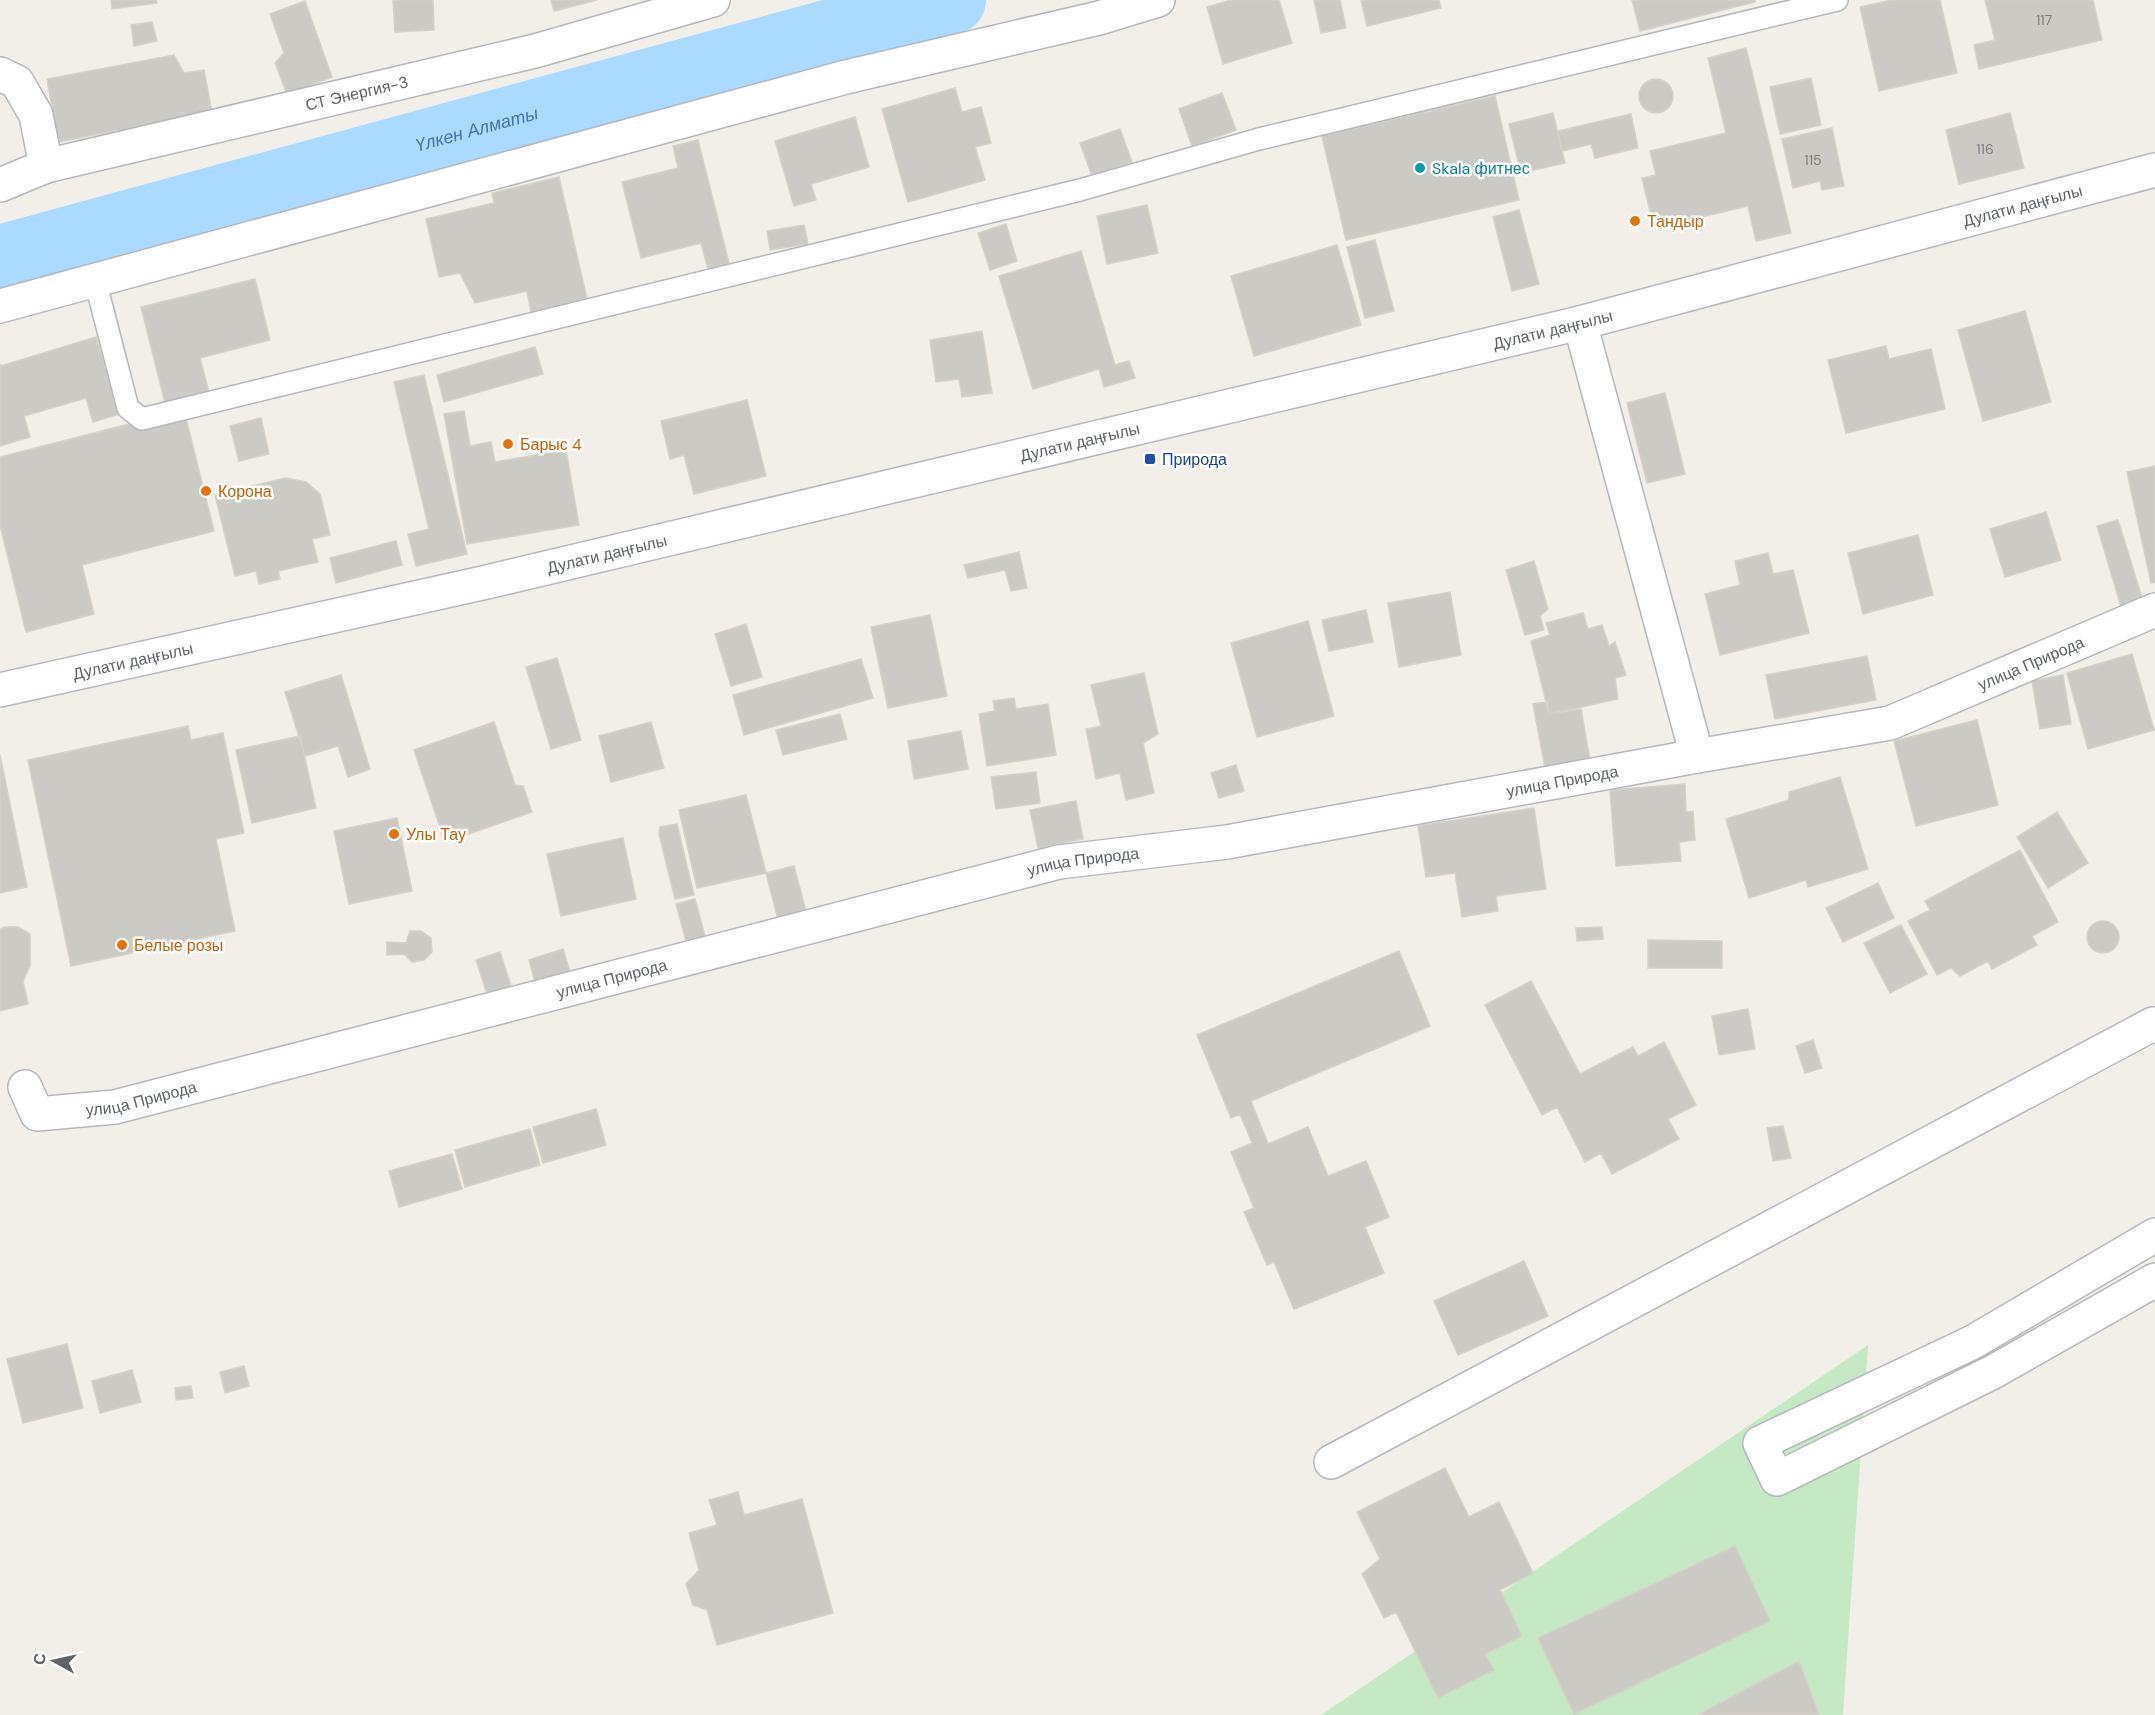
<svg xmlns="http://www.w3.org/2000/svg" width="2155" height="1715" viewBox="0 0 2155 1715" font-family="'DM Sans',sans-serif">
	<style>
		.green { fill: #c5e8c5 }
		.lines { fill: none; stroke-linecap: round; stroke-linejoin: round }
		.river { stroke: #aadaff; stroke-width: 68 }
		.building { fill: #cccac5; stroke: #d6d1c6; stroke-width: 1.5 }
		.service-casing { stroke: #b5b8bc; stroke-width: 24 }
		.minor-casing { stroke: #b5b8bc; stroke-width: 36 }
		.secondary-casing { stroke: #b6babf; stroke-width: 36 }
		.service { stroke: #fff; stroke-width: 21 }
		.minor { stroke: #fff; stroke-width: 33 }
		.secondary { stroke: #fff; stroke-width: 33 }
		.culture-dot { fill: #0f9aa8; stroke: #fff; stroke-width: 2 }
		.food-dot { fill: #e8710a; stroke: #fff; stroke-width: 2 }
		.transit-dot { fill: #1a4fb4; stroke: #fff; stroke-width: 2 }
		.labels { text-anchor: middle; stroke-width: 5; stroke-linejoin: round; paint-order: stroke }
		.number-label { font-size: 14px; fill: #7a7d7f }
		.street-label { font-size: 16px; fill: #5f6368; stroke: #fff }
		.culture-label { font-size: 16px; fill: #0d838f; stroke: #fff; text-anchor: start }
		.food-label { font-size: 16px; fill: #c56008; stroke: #fff; text-anchor: start }
		.transit-label { font-size: 16px; fill: #164399; stroke: #fff; text-anchor: start }
		.water-label { font-size: 18px; font-style: italic; fill: #4174aa; stroke: #fff }
	</style>
	<rect width="100%" height="100%" fill="#f1efe8"/>
	<path class="green" d="M1868,1345L1843,1715H1321Z"/>
	<g class="lines">
		<path class="river" id="s1" d="M0,259L952,0"/>
	</g>
	<path class="building" d="M111,0H156L157,3L112,9Z
		M393,0H433L434,30L395,32Z
		M551,0H597L554,11Z
		M1231,0H1279L1292,43L1223,64L1207,7Z
		M1314,0H1340L1346,28L1321,33Z
		M1361,0H1439L1441,8L1367,26Z
		M1632,0H1755V2L1640,31Z
		M1892,0H1940L1957,73L1879,91L1860,7Z
		M1985,0H2093L2102,40L1979,69L1974,45L1995,40Z
		M305,1L332,77L287,94L275,63L284,53L270,14Z
		M152,22L157,41L134,46L131,25Z
		M1746,48L1791,233L1756,241L1748,206L1654,228L1642,178L1656,175L1650,151L1726,133L1708,58Z
		M174,55L184,73L204,70L212,112L58,142L47,79Z
		M1811,78L1821,125L1780,134L1770,87Z
		M1639 96a17 17 0 1 1 34 0a17 17 0 1 1-34 0Z
		M955,88L962,112L981,107L991,143L975,147L985,180L908,202L882,109Z
		M1222,93L1236,130L1192,146L1179,109Z
		M1495,96L1519,200L1346,240L1322,136Z
		M1553,113L1565,163L1521,173L1509,124Z
		M2010,113L2024,168L1959,184L1946,130Z
		M1631,114L1638,148L1595,158L1591,144L1562,151L1558,131Z
		M855,117L869,167L811,184L816,200L794,206L775,141Z
		M1832,128L1844,186L1822,190L1820,181L1793,188L1782,139Z
		M1120,129L1132,162L1092,176L1080,143Z
		M698,140L729,263L708,269L701,243L641,258L622,182L678,168L673,146Z
		M559,177L587,299L531,312L527,291L475,303L460,273L439,277L426,219L494,203L492,193Z
		M1147,205L1158,253L1107,264L1097,216Z
		M1519,210L1539,284L1512,291L1493,217Z
		M1006,224L1017,261L990,270L978,233Z
		M804,225L808,244L770,250L767,231Z
		M1375,240L1394,311L1365,318L1347,247Z
		M1337,245L1361,325L1254,356L1231,276Z
		M1081,251L1115,365L1129,361L1135,378L1104,387L1099,369L1033,389L999,276Z
		M255,279L270,340L200,358L210,396L166,407L141,307Z
		M2025,311L2051,402L1983,421L1958,330Z
		M982,331L992,393L962,397L959,379L936,382L930,340Z
		M96,337L119,414L93,422L86,398L24,416L30,437L0,446V364L1,366Z
		M1886,346L1889,359L1931,349L1945,409L1846,433L1828,360Z
		M535,347L543,374L444,402L437,375Z
		M424,375L467,554L416,566L408,534L429,529L394,382Z
		M1665,393L1685,474L1647,483L1627,403Z
		M747,400L766,476L694,494L684,455L670,459L661,421Z
		M184,410L214,531L82,565L94,614L26,632L0,525V457Z
		M464,411L470,446L491,442L495,462L566,450L579,525L467,544L444,414Z
		M261,418L269,454L239,461L230,426Z
		M2155,466V582L2151,583L2127,472Z
		M285,478L306,482L320,494L330,535L312,539L318,562L278,571L280,579L259,584L256,571L235,576L215,495Z
		M2046,512L2061,560L2005,577L1990,529Z
		M2118,520L2144,604L2122,610L2097,526Z
		M1918,535L1933,595L1863,614L1848,553Z
		M396,541L402,565L336,583L330,558Z
		M1019,552L1027,588L1011,591L1005,570L968,578L964,565Z
		M1768,553L1773,574L1793,570L1809,633L1720,655L1705,594L1740,585L1735,561Z
		M1534,561L1548,609L1540,616L1544,630L1525,635L1506,570Z
		M1450,592L1461,655L1399,667L1388,603Z
		M1366,610L1373,642L1329,651L1322,620Z
		M1583,613L1588,629L1602,625L1609,646L1615,642L1626,675L1615,678L1618,699L1549,714L1531,641L1550,635L1546,623Z
		M930,615L947,696L888,708L871,627Z
		M1308,621L1334,716L1257,737L1231,643Z
		M746,624L762,677L731,686L715,634Z
		M2132,654L2154,730L2088,749L2067,673Z
		M1867,656L1876,700L1775,719L1766,675Z
		M557,658L581,740L551,749L526,667Z
		M861,659L873,698L744,735L733,695Z
		M1144,673L1158,734L1143,743L1154,793L1126,800L1120,773L1096,779L1086,729L1101,726L1091,685Z
		M341,675L370,769L348,777L338,746L305,756L285,692Z
		M2063,675L2071,724L2040,729L2032,681Z
		M1014,698L1016,709L1048,704L1056,755L987,766L979,714L995,711L993,701Z
		M1547,702L1549,714L1581,709L1590,760L1545,768L1533,704Z
		M840,714L847,739L783,755L776,730Z
		M1977,720L1998,805L1916,826L1894,741Z
		M494,722L515,785L523,786L532,812L445,842L414,750Z
		M651,722L664,768L611,782L599,736Z
		M188,726L191,740L223,733L244,833L216,839L235,931L71,966L28,760Z
		M961,731L968,769L914,779L908,741Z
		M300,736L316,808L252,823L236,750Z
		M0,755L27,887L0,893Z
		M1236,765L1244,791L1219,798L1211,773Z
		M1036,772L1040,803L996,809L991,777Z
		M1840,777L1868,869L1808,887L1806,880L1749,898L1726,819L1789,800V792Z
		M1685,784L1686,812L1693,811L1695,840L1679,842L1681,861L1616,866L1610,790Z
		M746,795L766,873L697,888L679,810Z
		M1076,801L1083,839L1038,848L1030,810Z
		M1534,808L1546,889L1496,896L1498,911L1462,917L1455,873L1426,877L1418,826Z
		M2057,812L2088,863L2048,888L2017,837Z
		M397,818L412,891L349,904L334,831Z
		M677,824L694,895L675,899L659,834L660,827Z
		M623,838L636,899L561,916L547,854Z
		M2020,850L2058,922L2032,936L2037,945L1992,969L1988,961L1960,976L1951,968L1937,975L1908,921L1930,910L1925,901Z
		M794,866L808,919L780,927L766,873Z
		M1878,883L1894,918L1843,942L1826,908Z
		M695,899L705,936L686,941L676,904Z
		M2087 937a16 16 0 1 1 32 0a16 16 0 1 1-32 0Z
		M1901,925L1927,974L1890,993L1864,943Z
		M6,927H18L30,934V966L23,981L28,1004L0,1011V929Z
		M1602,927L1603,939L1577,941L1576,928Z
		M410,931H421L431,938L432,952L424,960L412,962L404,954L387,955V942L406,943Z
		M1648,940L1722,941V968H1648Z
		M563,949L571,975L536,986L529,960Z
		M1399,951L1430,1026L1251,1101L1268,1144L1308,1127L1328,1176L1366,1161L1389,1217L1365,1227L1384,1273L1294,1309L1274,1262L1267,1265L1244,1212L1254,1208L1231,1152L1252,1143L1240,1114L1231,1118L1197,1035Z
		M500,952L512,989L488,997L476,960Z
		M1531,981L1580,1074L1633,1047L1638,1056L1664,1042L1696,1105L1668,1119L1679,1139L1612,1174L1601,1153L1585,1162L1557,1107L1542,1115L1485,1005Z
		M1748,1009L1755,1049L1719,1055L1712,1016Z
		M1813,1040L1822,1068L1805,1073L1796,1046Z
		M596,1109L606,1145L543,1163L533,1127Z
		M1783,1126L1791,1158L1773,1161L1767,1128Z
		M530,1129L540,1165L465,1187L455,1150Z
		M452,1154L462,1189L399,1207L389,1171Z
		M1524,1261L1548,1316L1458,1355L1434,1301Z
		M67,1344L83,1408L23,1423L7,1359Z
		M244,1366L249,1386L225,1393L220,1372Z
		M132,1370L141,1402L100,1413L92,1381Z
		M191,1386L193,1398L176,1400L175,1388Z
		M1445,1468L1469,1517L1499,1502L1533,1573L1500,1590L1522,1636L1485,1654L1494,1670L1438,1698L1396,1612L1384,1618L1362,1574L1380,1559L1357,1512Z
		M738,1492L744,1515L802,1499L833,1613L717,1645L707,1610L693,1605L686,1584L699,1570L689,1533L717,1525L709,1500Z
		M1735,1546L1770,1621L1574,1714L1538,1638Z
		M1799,1661L1819,1715H1698Z"/>
	<g class="lines">
		<g class="service-casing">
			<path id="service" d="M95,280L128,408L142,419L1080,190L1259,139L1837,0"/>
		</g>
		<g class="minor-casing">
			<g id="minor">
				<path d="M0,74L17,82L36,115L46,166"/>
				<path id="s2" d="M0,185L46,166L535,51L713,0"/>
				<path d="M0,306L846,77L1099,18L1158,0"/>
				<path d="M1580,323L1697,756"/>
				<path id="s3" d="M25,1087L37,1114L115,1107L1059,862L1227,842L1697,756L1890,723L2155,610"/>
				<path d="M2155,1235L1973,1342L1760,1443L1777,1479L1993,1372L2155,1280"/>
				<path d="M1331,1462L2153,1024L2155,1026"/>
			</g>
		</g>
		<g class="secondary-casing">
			<g id="secondary">
				<path id="s4" d="M0,690L487,582L1580,323L2155,170"/>
			</g>
		</g>
		<use href="#service" class="service"/>
		<use href="#minor" class="minor"/>
		<use href="#secondary" class="secondary"/>
	</g>
	<circle class="culture-dot" cx="1420" cy="168" r="6"/>
	<g class="food-dot">
		<circle cx="1635" cy="221" r="6"/>
		<circle cx="508" cy="444" r="6"/>
		<circle cx="206" cy="491" r="6"/>
		<circle cx="394" cy="834" r="6"/>
		<circle cx="122" cy="945" r="6"/>
	</g>
	<rect class="transit-dot" x="1144" y="453" width="12" height="12" rx="3"/>
	<g class="labels">
		<g class="number-label">
			<text x="2044" y="25">117</text>
			<text x="1985" y="154">116</text>
			<text x="1813" y="165">115</text>
		</g>
		<g class="street-label">
			<text dy="6" stroke="none"><textPath href="#s2" startOffset="369">СТ Энергия-3</textPath></text>
			<text dy="6" stroke="none"><textPath href="#s4" startOffset="2080">Дулати даңғылы</textPath></text>
			<text dy="6" stroke="none"><textPath href="#s4" startOffset="1594">Дулати даңғылы</textPath></text>
			<text dy="6" stroke="none"><textPath href="#s4" startOffset="1108">Дулати даңғылы</textPath></text>
			<text dy="6" stroke="none"><textPath href="#s4" startOffset="622">Дулати даңғылы</textPath></text>
			<text dy="6" stroke="none"><textPath href="#s4" startOffset="136">Дулати даңғылы</textPath></text>
			<text dy="6" stroke="none"><textPath href="#s3" startOffset="2079">улица Природа</textPath></text>
			<text dy="6" stroke="none"><textPath href="#s3" startOffset="1593">улица Природа</textPath></text>
			<text dy="6" stroke="none"><textPath href="#s3" startOffset="1107">улица Природа</textPath></text>
			<text dy="6" stroke="none"><textPath href="#s3" startOffset="621">улица Природа</textPath></text>
			<text dy="6" stroke="none"><textPath href="#s3" startOffset="135">улица Природа</textPath></text>
		</g>
		<g class="culture-label">
			<text x="1432" y="174">Skala фитнес</text>
		</g>
		<g class="food-label">
			<text x="1647" y="227">Тандыр</text>
			<text x="520" y="450">Барыс 4</text>
			<text x="218" y="497">Корона</text>
			<text x="406" y="840">Улы Тау</text>
			<text x="134" y="951">Белые розы</text>
		</g>
		<g class="transit-label">
			<text x="1162" y="465">Природа</text>
		</g>
		<g class="water-label">
			<text dy="6" stroke="none"><textPath href="#s1" startOffset="494">Үлкен Алматы</textPath></text>
		</g>
	</g>
	<g transform="translate(54 1661) rotate(278)" stroke="#ffffff" stroke-width="4.5" paint-order="stroke">
	<path d="M0-4.5L10 22L0 15L-10 22Z" fill="#5f6368"/>
	<text y="-9" font-size="16" font-weight="bold" text-anchor="middle" fill="#5f6368">С</text>
	</g>
</svg>
